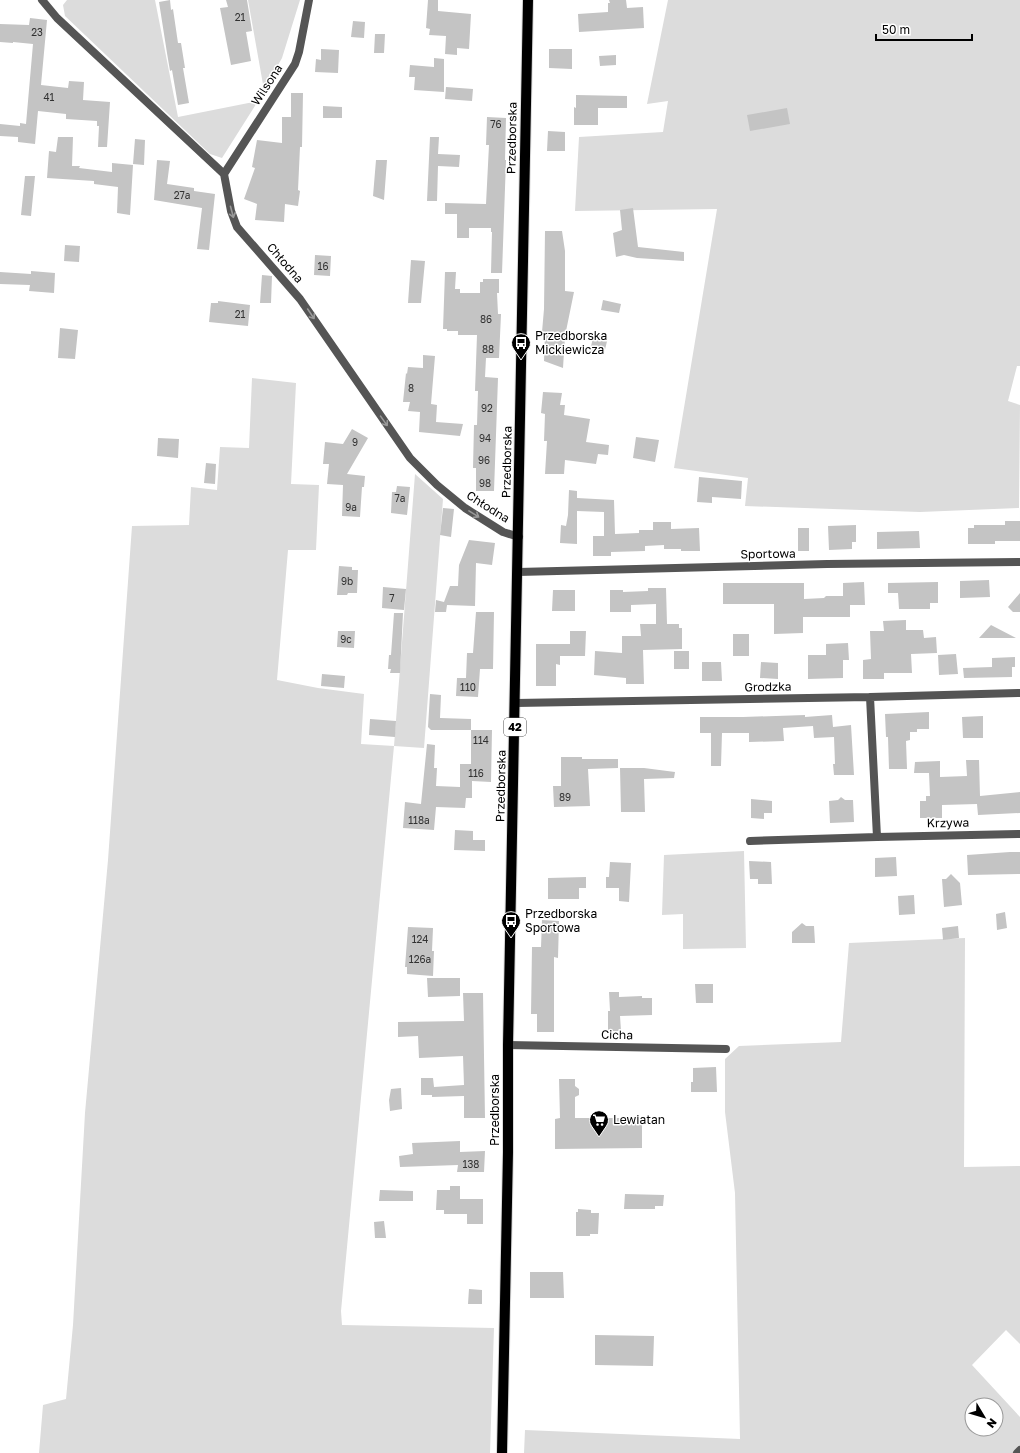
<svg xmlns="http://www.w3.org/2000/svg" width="1020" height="1453" viewBox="0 0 1020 1453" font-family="'Golos Text',sans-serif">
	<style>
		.green { fill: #dcdcdc; fill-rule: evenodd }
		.building { fill: #c4c4c4 }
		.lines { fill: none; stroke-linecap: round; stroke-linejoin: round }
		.primary-casing { stroke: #dbdbdb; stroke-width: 12 }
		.street { stroke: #555; stroke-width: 8 }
		.primary { stroke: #000; stroke-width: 10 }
		.oneway { stroke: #999 }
		.labels { text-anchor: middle; stroke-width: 3; stroke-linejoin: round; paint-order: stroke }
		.number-label { font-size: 10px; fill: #313131 }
		.shield { fill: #fff; stroke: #4c4c4c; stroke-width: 1 }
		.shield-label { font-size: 11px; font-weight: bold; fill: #000 }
		.street-label { font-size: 12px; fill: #000; stroke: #fff }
		.poi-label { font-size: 12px; fill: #000; stroke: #fff; text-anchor: start }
	</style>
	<rect width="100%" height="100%" fill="#fff"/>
	<path class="green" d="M67,0H155L178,117L258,101L222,158L210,154L65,16L63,5Z
		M248,0H300L282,58L264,90Z
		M668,0H1020V366H1017L1008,401L1020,405L1019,508L920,512L745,506L748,478L674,468L717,209L575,211L579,137L663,132L668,101L647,104Z
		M252,378L296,383L291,484L319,485L316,550H288L277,680L318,688L364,694L361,744L394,746L415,474L443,499L424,748L394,746L341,1311L342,1325L494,1328L490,1453H39L43,1405L66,1399L73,1325L85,1113L108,860L132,526L189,525L191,487L217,490L220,447L249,448Z
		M744,851L746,948L683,949V914L662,915L664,855Z
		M965,938L964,1167L1020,1166V1344L1006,1330L972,1365L1020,1417V1453H524L525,1430L740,1439L735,1193L725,1112V1059L739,1046L841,1042L849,943ZM972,1405H996V1429H972Z"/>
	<path class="building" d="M170,0L171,10L173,9L178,43H181L185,68H183L189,103L178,105L172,70L170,71L167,53L159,2Z
		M226,0H247L252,31L246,32L251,61L231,65L220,8L228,7Z
		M428,0H438V11L471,14L469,49L457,48V55L445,54L446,36L429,35L430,29L426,28Z
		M609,0H626L627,8L643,7L644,28L579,32L578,14L608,12V3H610Z
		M30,18L47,20L41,85L68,88L69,81L84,82L83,100L110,102L107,147H98L99,126H97V121L66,119V114L38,111L35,144L18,142V137L0,136V124L20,126V123L26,124L33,44L13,42V43L0,42V24L29,25Z
		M353,21L365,22L364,38L351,37Z
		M375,34H385L384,53H374Z
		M321,49L339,50L338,73L315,72L316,59L321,60Z
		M549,49H572V69L549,68Z
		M616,55V65L600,66L599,56Z
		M434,58L444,59V92L414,90L415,77H409L410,65L434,67Z
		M446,87L473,89L472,101L445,99Z
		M291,93H303L302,147H300L298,190L300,191L298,206L285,204L284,222L255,220L257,204L244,199L255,168L252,167L257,140L282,143V117H291Z
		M576,95L627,96V108H598V125H574V107L576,108Z
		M323,106L342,107V118H323Z
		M787,108L790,124L750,131L747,115Z
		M487,117L506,118L505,160H506L502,273H491L492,232H491V228H469V238H457V214H445V203L486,204L489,145H486Z
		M548,131L565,132V151H547Z
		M58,137H73L72,166H80L79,168L112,172V163L133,165L130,215L117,213L118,187L94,184V181L47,178L49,151L56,152Z
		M430,137H439L438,154L460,155L459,167L438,166L437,201H427Z
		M135,139L145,140L144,165L133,164Z
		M157,160L170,161L167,184L194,188V191L215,194L209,250L197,249L202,208L154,200Z
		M376,160H387L384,200L373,196Z
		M25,176H35L31,216L21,215Z
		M633,208L638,247L684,252V261L637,258L624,255L616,257L613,233L622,230L620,210Z
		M545,231H562L565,251V291L574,292L565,336L563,368L544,361L545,333L542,332L544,309Z
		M65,245L80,246L79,262L64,261Z
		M315,255L331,256L330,276L314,275Z
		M411,260L425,261L421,303H408Z
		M31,271L55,273L54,293L29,291L30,285L0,284V272L31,274Z
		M445,272H456L455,289H460V293H480V282H483V279H499V293H497L498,314H501L499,358H486L485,377L498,378L494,491H476V468H473L474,425H477L478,391H475L477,335H458V331H447V329H443Z
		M262,275L272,276L271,303H260Z
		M603,300L621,304L619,313L601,310Z
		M218,301L250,305L248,326L209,322L211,303H218Z
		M60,328L78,330L75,359L58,358Z
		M594,333L608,337L604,354L590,351Z
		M423,355L435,356L431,404L437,405L436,422L463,424L460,436L419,432L420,412L408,411L410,402H403L406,373L407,374L408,367L423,368Z
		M543,392L562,393L560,405H565L564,415L590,419L586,442L609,445L608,455L598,454L596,464L565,460L564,474H545L547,441H544L545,414L541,413Z
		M352,429L368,438L347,474L365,476L364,487H362L360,517L342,516L343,485L327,484L329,464H323L325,442L343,444Z
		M636,437L659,440L655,462L633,458Z
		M158,438L179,439L178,458L157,456Z
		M206,463L216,464L215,484L204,483Z
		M699,477L742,481L741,499L712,497V503L697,502Z
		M397,486L410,487L407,515L391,513L392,492H396Z
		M569,490L577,491V498L614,500L615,534L639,533V530H653V522H671V529L699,528L700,551H681V549H664V545L645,546V551L611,552V556H593V536H604V512L577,511V544L560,543L561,525L566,526L568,515Z
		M443,508L454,509L451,537L440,535Z
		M1005,521H1020V541H995V544H968V528H974V525H1005Z
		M856,525V542H852V549L829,550L828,526Z
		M798,528H809V551H798Z
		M919,531L920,548L877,549V532Z
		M469,540L495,543L492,565L476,563L475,606L447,605L446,612H435L436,600L444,602L450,586H458L459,565Z
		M339,566L352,567V570H358L357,593H348L347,595H337Z
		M989,580L990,597L960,598V581Z
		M864,582L865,605H850V617H803V633L774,634V604H723V583H804V599L824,598L826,596H843V583Z
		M938,582V603H930V609H899L898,593H888V583Z
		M383,587L406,589L404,610L382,608Z
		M648,588H666L667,624H679V628H682V649L643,650L644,684H626V678L594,675L595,651L622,653V636H641L640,624H656V604L631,605V612H610V590H623V592L648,591Z
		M553,590H575V611H552Z
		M1020,593V612H1013L1008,607Z
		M476,612H494L493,669H480L478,697L456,696L457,678H466L467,653H473Z
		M394,613H403L400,673H390L391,669H388L389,655H391Z
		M906,620V630H923L924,638L936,637L937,653L911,654L912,673H884V679H863V660L871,659L870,631H884L883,621Z
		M991,625L1016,638H979Z
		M338,631H355L354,648L337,647Z
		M570,631H586L585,656H560V665L556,664V686H536V644H570Z
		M733,634H749V656H733Z
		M848,643L849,660H843V678L808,679V655H826V644Z
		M674,651H689V669H674Z
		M956,654L958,674L939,675L938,655Z
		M1015,657V667H1012V677L964,678L963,668L992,667V658Z
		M702,662H721L722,681H702Z
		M761,662L778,663V679L760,678Z
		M322,674L345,676L344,688L321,686Z
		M430,694L441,695L440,718L471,719V730H431L428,727Z
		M929,712V729H917V732H910V740L906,741L907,769H889L888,737H886L885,714Z
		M805,715V717L832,715L833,727L851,725L854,775H834L833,764H835L834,737L814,738L813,726L783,728L784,741L749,742V733H722L721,766H711V733H700V717H743Z
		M983,716V738H963L962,717Z
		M370,719L396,721L395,737L369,735Z
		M471,730H492L491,782L472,781V798H466L465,808L436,807L434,830L403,828L405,802L421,804L427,744L435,745L434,768H437L436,786L460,787V764H471Z
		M561,757H582V759H618V768L588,769L590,806L554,807L553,786H561Z
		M966,760H979L980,796L1020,792V813L978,815L977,804L942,805V818H920V801H926V796H930L929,773H914L915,762L940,761V777L967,776Z
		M620,768H644L675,772L674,778L644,779L645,812H621Z
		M841,797L845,800H853L854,822L830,823L829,801L838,800Z
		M751,799L772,801V813H764V819L751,818Z
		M455,830L473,831V840H485V851L454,850Z
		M1010,852H1020V874L968,875L967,855Z
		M896,857L897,876L875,877V858Z
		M749,861L771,862L772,884H758V879H750Z
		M610,862L631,863L629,902L619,901V888H606V877H609Z
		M951,874L960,883L962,905L944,907L942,879H946Z
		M586,877V888H579V899H548V878Z
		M914,895L915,914L899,915L898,896Z
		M1005,912L1007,928L997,930L996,914Z
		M542,920L559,921L558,958L554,957V1032H537V1014H531L532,947H541Z
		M802,923L806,926H814L815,943H792V932Z
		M958,926L959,938L943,940L942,928Z
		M408,927L433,928L432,951H434L433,976L407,974V967H405Z
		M427,978H460V996L428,997Z
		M695,984H713V1003H696Z
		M609,992H619V997L642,996V998H652V1015L620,1016L621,1031H608V1011H610Z
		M463,993H483L485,1118H464V1096L432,1097V1095H421V1078H433L434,1087L464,1085L463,1056L419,1058L418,1036L398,1037V1022L464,1021Z
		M716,1067L717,1092H691V1082H693V1068Z
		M559,1079H575V1086L579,1089V1095L575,1097V1118H642V1148L555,1149V1119L560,1118Z
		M401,1088L402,1109L390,1111L389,1100L391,1089Z
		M460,1141V1152L485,1151L484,1172H457L458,1165L400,1167L399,1156L413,1154L412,1143Z
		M450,1186H460V1199H483V1224H467V1214H444V1210H436L437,1190H450Z
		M380,1190L413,1191V1201H379Z
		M625,1194L664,1195L663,1206H655V1209H624Z
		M578,1209L591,1210V1213H599L598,1234H590V1236H576V1212H578Z
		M384,1221L386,1238H375L374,1222Z
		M530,1272H563L564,1298H530Z
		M469,1289L482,1290V1304H468Z
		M595,1335L654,1336L653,1366L595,1365Z"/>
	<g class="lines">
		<g class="primary-casing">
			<path id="primary" d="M502,1453L508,1152V1045L528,0"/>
		</g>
		<path class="street" d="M42,0L57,18L224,174L231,211L237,227L300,299L410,458L437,485L465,508L503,532L519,537
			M224,174L295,64L299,52L309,0
			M518,572L827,564L1020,562
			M870,697L877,837
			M516,703L870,697L1020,693
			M750,841L877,837L1020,834
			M508,1045L726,1049
			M1017,1453L1020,1450"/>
		<use href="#primary" class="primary"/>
	</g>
	<defs><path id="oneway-shaft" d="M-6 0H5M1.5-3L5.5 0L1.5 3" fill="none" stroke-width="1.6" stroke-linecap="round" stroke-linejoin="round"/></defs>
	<g class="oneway">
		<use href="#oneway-shaft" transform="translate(232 212) rotate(75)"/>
		<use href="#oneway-shaft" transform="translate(311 314) rotate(56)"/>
		<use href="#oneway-shaft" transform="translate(384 421) rotate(55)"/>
		<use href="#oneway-shaft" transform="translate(474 514) rotate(32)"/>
	</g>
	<defs>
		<g id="bus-pin" transform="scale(1)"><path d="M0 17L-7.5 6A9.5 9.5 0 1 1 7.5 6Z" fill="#000" stroke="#fff"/><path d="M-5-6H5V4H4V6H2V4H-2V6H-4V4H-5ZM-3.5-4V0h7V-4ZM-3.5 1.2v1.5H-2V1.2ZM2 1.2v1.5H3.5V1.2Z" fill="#fff"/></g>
		<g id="supermarket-pin" transform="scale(1)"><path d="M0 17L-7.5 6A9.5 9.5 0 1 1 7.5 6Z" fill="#000" stroke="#fff"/><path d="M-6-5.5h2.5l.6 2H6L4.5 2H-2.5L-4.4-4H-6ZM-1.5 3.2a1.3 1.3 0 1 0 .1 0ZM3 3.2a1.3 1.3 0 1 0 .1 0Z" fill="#fff"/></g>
	</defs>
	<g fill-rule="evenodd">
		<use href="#bus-pin" x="521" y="343"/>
		<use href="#bus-pin" x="511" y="921"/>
		<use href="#supermarket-pin" x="599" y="1120"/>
	</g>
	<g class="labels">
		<g class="number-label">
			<text x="240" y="21">21</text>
			<text x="37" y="36">23</text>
			<text x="49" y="101">41</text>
			<text x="496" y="128">76</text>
			<text x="182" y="199">27a</text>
			<text x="323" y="270">16</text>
			<text x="240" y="318">21</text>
			<text x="486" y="323">86</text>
			<text x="488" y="353">88</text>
			<text x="411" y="392">8</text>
			<text x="487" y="412">92</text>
			<text x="485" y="442">94</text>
			<text x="355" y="446">9</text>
			<text x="484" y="464">96</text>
			<text x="485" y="487">98</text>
			<text x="400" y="502">7a</text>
			<text x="351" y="511">9a</text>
			<text x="347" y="585">9b</text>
			<text x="392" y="602">7</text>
			<text x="346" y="643">9c</text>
			<text x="468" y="691">110</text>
			<text x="481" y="744">114</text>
			<text x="476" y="777">116</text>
			<text x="565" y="801">89</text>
			<text x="419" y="824">118a</text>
			<text x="420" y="943">124</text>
			<text x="420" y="963">126a</text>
			<text x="471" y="1168">138</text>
		</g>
		<rect class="shield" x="504" y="718" width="22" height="18" rx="3"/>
		<g class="shield-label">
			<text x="515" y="731">42</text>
		</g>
		<g class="street-label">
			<text transform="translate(267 85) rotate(-57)" y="4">Wilsona</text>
			<text transform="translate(512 138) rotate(-89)" y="4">Przedborska</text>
			<text transform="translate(285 263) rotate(49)" y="4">Chłodna</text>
			<text transform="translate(507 462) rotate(-89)" y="4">Przedborska</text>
			<text transform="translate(488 507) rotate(32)" y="4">Chłodna</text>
			<text transform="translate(768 554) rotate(-1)" y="4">Sportowa</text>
			<text transform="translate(768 687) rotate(-1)" y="4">Grodzka</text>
			<text transform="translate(501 786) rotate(-89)" y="4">Przedborska</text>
			<text transform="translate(948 823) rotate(-1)" y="4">Krzywa</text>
			<text transform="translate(617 1035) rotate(1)" y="4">Cicha</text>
			<text transform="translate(495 1110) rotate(-90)" y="4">Przedborska</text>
		</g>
		<g class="poi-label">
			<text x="535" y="340">Przedborska<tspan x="535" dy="14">Mickiewicza</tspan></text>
			<text x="525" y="918">Przedborska<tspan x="525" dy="14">Sportowa</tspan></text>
			<text x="613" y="1124">Lewiatan</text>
		</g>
	</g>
	<g transform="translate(984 1417) rotate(128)"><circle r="19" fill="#ffffff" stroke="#999999"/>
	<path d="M0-3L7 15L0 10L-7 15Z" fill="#000000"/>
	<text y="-6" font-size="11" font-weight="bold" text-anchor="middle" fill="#000000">N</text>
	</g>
	<path d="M876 34v6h96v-6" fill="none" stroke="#000000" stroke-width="2"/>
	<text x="882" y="34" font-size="12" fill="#000000" stroke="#ffffff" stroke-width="3" paint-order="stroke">50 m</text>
</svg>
